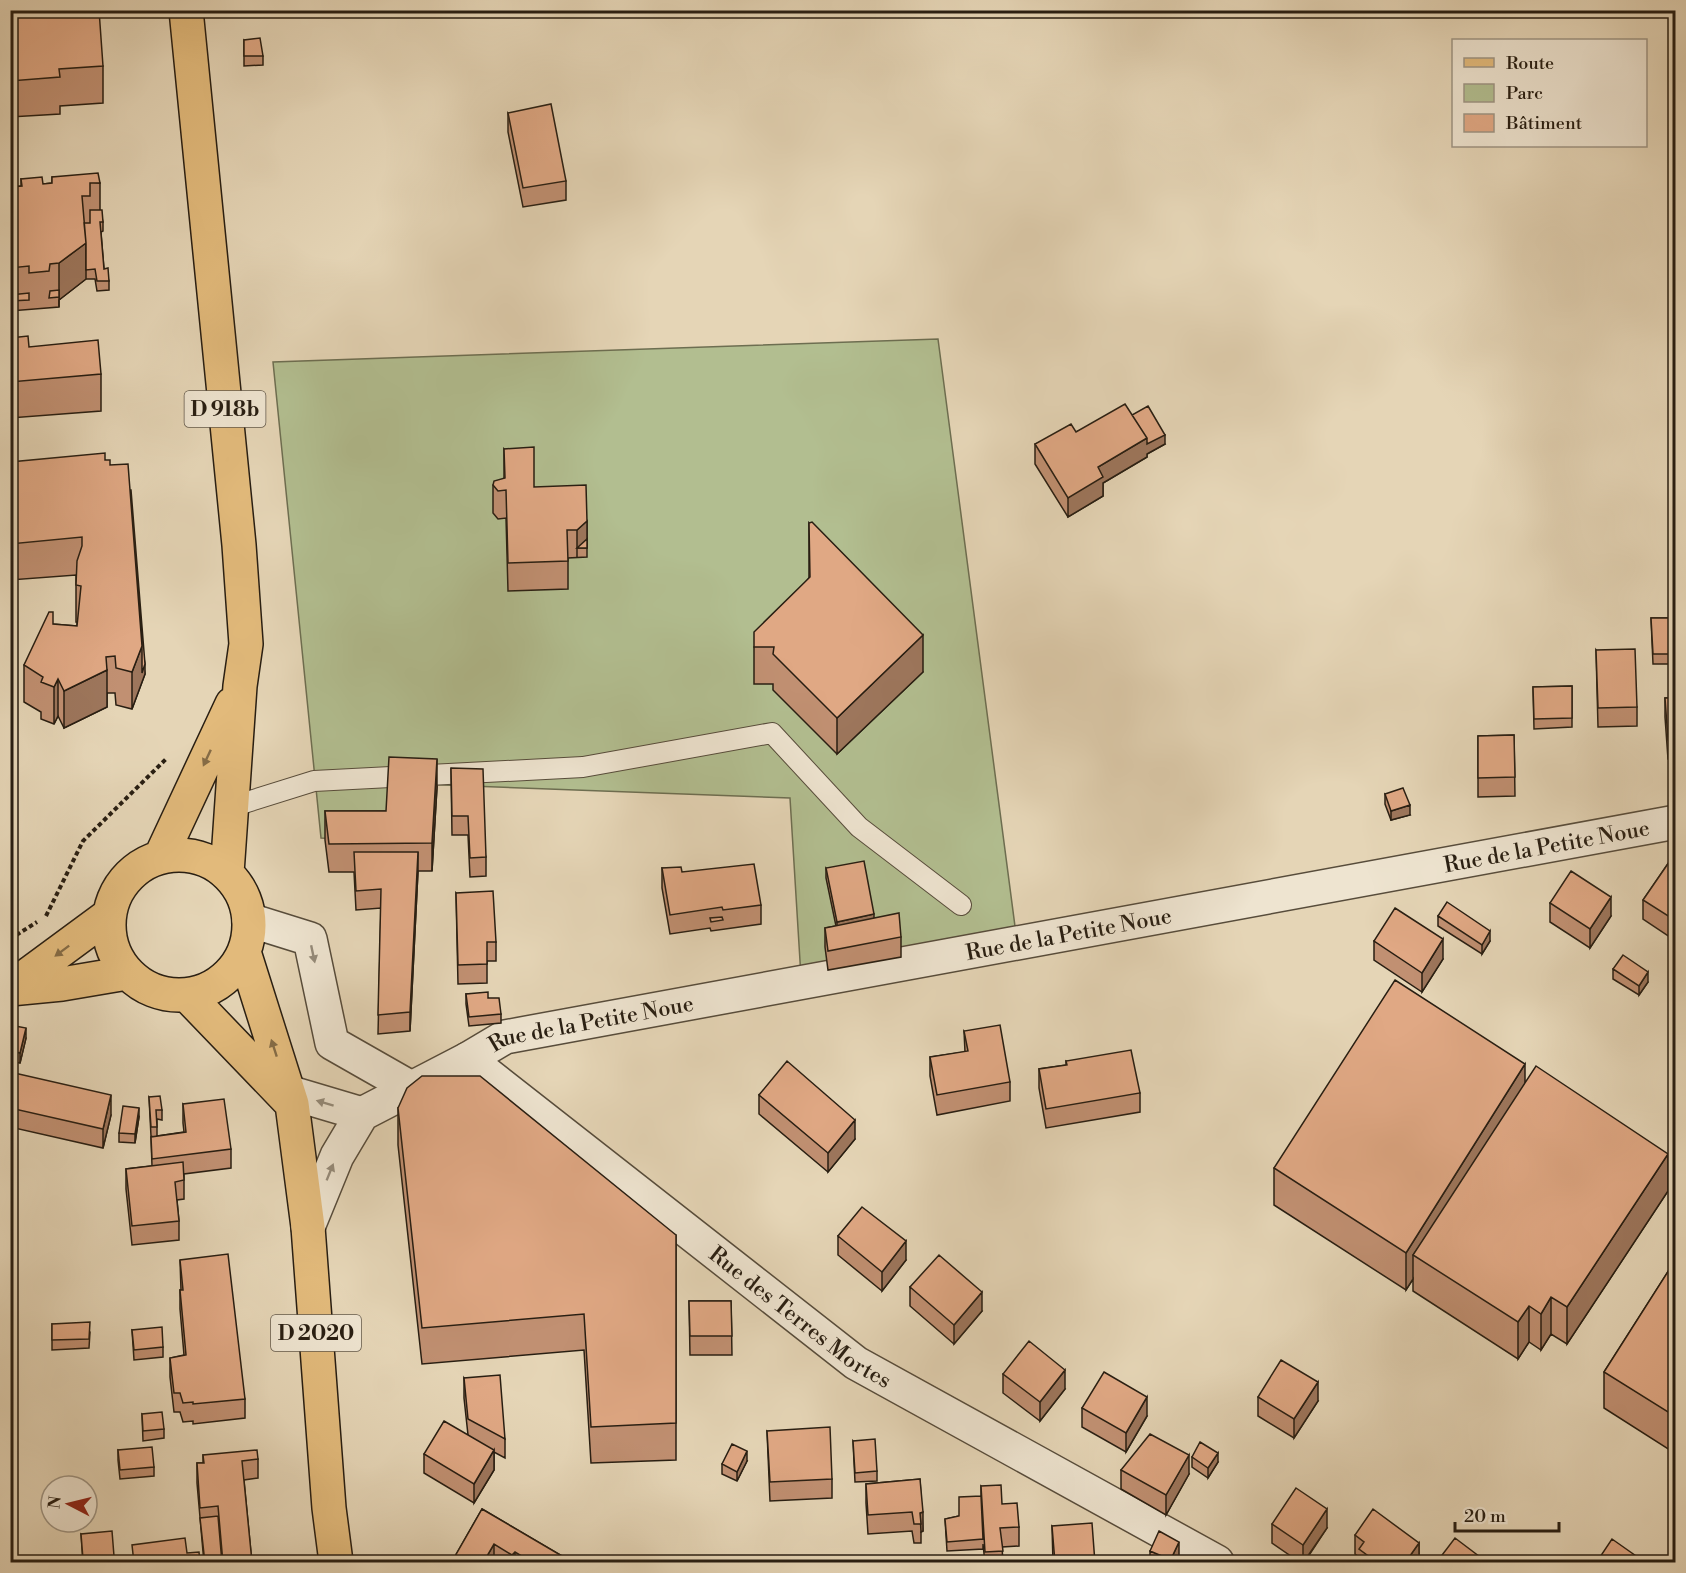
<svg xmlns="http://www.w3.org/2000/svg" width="1686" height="1573" viewBox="0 0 1686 1573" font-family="'Libre Bodoni',serif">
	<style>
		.green { fill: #b2be90; stroke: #6d6e51; stroke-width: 1.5 }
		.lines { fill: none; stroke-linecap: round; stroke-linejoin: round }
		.service-casing { stroke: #574c3b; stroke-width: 22 }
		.minor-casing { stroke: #574c3b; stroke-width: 36 }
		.primary-casing { stroke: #281e12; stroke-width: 36 }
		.path { stroke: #281e12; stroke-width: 4; stroke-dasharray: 4.5 3; stroke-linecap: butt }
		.service { stroke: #eee4d0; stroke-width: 20 }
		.minor { stroke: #eee4d0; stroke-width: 33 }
		.primary { stroke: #e2ba7b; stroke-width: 33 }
		.wall { fill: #c19072; stroke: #281e12; stroke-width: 1.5 }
		.shaded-wall { fill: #9d765c; stroke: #281e12; stroke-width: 1.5 }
		.building { fill: #e0a884; stroke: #281e12; stroke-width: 1.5 }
		.oneway { fill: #856c46 }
		.oneway2 { fill: #958b7a }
		.labels { text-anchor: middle; stroke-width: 6; stroke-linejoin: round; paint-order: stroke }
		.shield { fill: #eee4d0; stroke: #63594b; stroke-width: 1.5 }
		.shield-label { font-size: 21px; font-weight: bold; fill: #281e12 }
		.street-label { font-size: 22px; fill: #281e12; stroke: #eee4d0 }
	</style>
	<rect width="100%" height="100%" fill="#e5d5b6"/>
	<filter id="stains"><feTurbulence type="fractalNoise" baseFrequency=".00333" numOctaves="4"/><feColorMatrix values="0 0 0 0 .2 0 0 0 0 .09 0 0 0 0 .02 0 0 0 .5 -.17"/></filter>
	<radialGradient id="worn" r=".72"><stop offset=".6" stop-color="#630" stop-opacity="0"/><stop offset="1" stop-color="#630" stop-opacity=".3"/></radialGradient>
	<path class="green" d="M938,339L1016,934L801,977L790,798L391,783L385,841L321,838L273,362Z"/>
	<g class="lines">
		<g class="service-casing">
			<path id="service" d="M231,807L314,781L583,767L772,733L859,827L961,905"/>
		</g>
		<g class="minor-casing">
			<g id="minor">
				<path d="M249,920L310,939L332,1043L411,1088"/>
				<path id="s1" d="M468,1059L505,1037L1676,822"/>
				<path d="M288,1092L362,1114"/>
				<path id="s2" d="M308,1227L337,1156L362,1114L468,1059L856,1363L1217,1562"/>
			</g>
		</g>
		<g class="primary-casing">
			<path id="primary" d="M186,10L239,545L246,644L240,686L227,873
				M109 925a70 70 0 1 1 140 0a70 70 0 1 1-140 0Z
				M161,856L232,704
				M244,952L292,1104L308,1227L329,1508L336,1562
				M10,988L109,915
				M10,989L62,984L127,973
				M187,995L288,1100"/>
		</g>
		<path class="path" d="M46,916L83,841L167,758
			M10,939L37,922"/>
		<use href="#service" class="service"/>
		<use href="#minor" class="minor"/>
		<use href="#primary" class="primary"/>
	</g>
	<path class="wall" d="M10,10L103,66V103L60,106V114L10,117Z
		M259,10H286L259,13Z
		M244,40L263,56V65L244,66Z
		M508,113L566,181V200L523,207L508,132Z
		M52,177L100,183V210L103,222V231L101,232L104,269L109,281V290L97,291L95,279H86L59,300V307L10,311V187L21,186V179L43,184L52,183Z
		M10,338L29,347L101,374V411L10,418Z
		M1132,415L1165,444L1147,454V457L1103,483V496L1068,517L1035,464V444Z
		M504,449L534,487L587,521V557L568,558V589L508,591L506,518L498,519L493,513V485L504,479Z
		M105,460L110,465L145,674L132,709L116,705L115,693H107V707L64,728L58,716L54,724L41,719V712L24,702V665L53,624L77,626V622H76V575L10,580V462Z
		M809,523L923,672L837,754L773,690V684H754V647L809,578Z
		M1651,618H1672V664H1653Z
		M1596,650L1637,707V726L1598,727Z
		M1572,686V727L1534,729L1533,687Z
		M1665,698H1676V759H1668L1665,717Z
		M1514,735L1515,796L1478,797V736Z
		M451,768L486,857V876L470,877L468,835H452Z
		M437,787L432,871H418L410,1031L378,1034L381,908L356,910L354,872H329L325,840V811H386Z
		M1385,794L1410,815L1391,820L1385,804Z
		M1676,852V941L1643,919V900Z
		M662,868L682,872L761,905V924L711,931L710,928L670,934L662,888Z
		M826,868L874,918L901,937V957L828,970L825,947V928L836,926L826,878Z
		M456,893L496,942V961H487V983L458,984Z
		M1550,903L1611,916L1590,948L1550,922Z
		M1438,916L1490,941L1482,954L1438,926Z
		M1374,941L1443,959L1422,992L1374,960Z
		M1613,969L1648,982L1639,995L1613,979Z
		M466,994L488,998L501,1014V1023L469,1026L466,1004Z
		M10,1025L26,1038L20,1063L10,1061Z
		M964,1031L1010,1082V1101L937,1115L930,1076V1057L965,1052Z
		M1066,1061L1140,1093V1112L1046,1128L1039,1088V1069L1066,1065Z
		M10,1072L111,1115L103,1148L10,1127Z
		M1525,1081L1668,1191L1567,1344L1551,1334L1541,1350L1529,1342L1518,1359L1413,1291V1279L1406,1290L1274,1205V1168Z
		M759,1095L855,1139L828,1172L759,1114Z
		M149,1097L162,1110V1120L157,1119V1136L184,1132L183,1123V1104L231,1149V1168L184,1174V1199L177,1200L179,1221V1240L132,1245L126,1189V1169L152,1166L151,1137H153L151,1136Z
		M398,1108L676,1235V1460L591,1463L584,1350L422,1364L398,1145Z
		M139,1117L135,1143L119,1142V1133Z
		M838,1236L906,1260L882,1291L838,1255Z
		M1676,1259V1454L1604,1408V1372Z
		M180,1260L245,1399V1418L193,1424V1421L183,1422L180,1412H174L170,1377V1358L184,1355L180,1309V1290H181Z
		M910,1287L982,1311L954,1344L910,1306Z
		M689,1301H731L732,1355H690Z
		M52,1324L90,1332L89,1348L52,1350Z
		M132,1330L163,1347V1357L134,1360Z
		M1003,1374L1065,1389L1040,1421L1003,1393Z
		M464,1378L505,1439V1458L494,1452V1470L474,1503L424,1473V1454L468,1435L464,1398Z
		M1258,1397L1318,1401L1294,1438L1258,1416Z
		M1082,1408L1147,1416L1126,1452L1082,1427Z
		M142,1414L164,1429V1438L143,1441Z
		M767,1431L832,1479V1498L770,1501Z
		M853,1441L877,1471V1481L855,1482Z
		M118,1450L154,1467V1476L120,1479L118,1460Z
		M203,1455L258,1459V1478L244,1480L252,1563H204L197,1483V1463H203Z
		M1192,1457L1218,1462L1208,1478L1192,1467Z
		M747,1461L737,1481L722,1474V1464Z
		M1121,1470L1189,1474L1166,1515L1121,1489Z
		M920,1479L923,1531L921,1532V1543H914L912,1531L868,1534L866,1503V1484Z
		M981,1486L1002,1504L1019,1527V1546L1002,1547L1003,1563H985L983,1544V1549L947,1551L945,1519L959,1516L981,1496Z
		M482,1509L574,1563H454V1558Z
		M1272,1524L1327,1528L1304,1563H1301L1272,1543Z
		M1052,1526L1095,1563H1053Z
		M81,1534L114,1556V1563H83Z
		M1355,1535L1419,1543V1563H1359V1557L1355,1554Z
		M1150,1551L1179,1561L1183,1563H1150Z"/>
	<path class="shaded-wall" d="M86,243V279L59,300V307V263Z
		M1165,435V444L1147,454V457L1103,483V496L1068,517V498L1098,467L1147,438Z
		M587,521V548H577V558V530Z
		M923,635V672L837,754V718Z
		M142,646L145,664V674L132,709V672Z
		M107,670V707L64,728V691Z
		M58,679V716L54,724V687Z
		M437,759V787L432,871V843Z
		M1410,805V815L1391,820V811Z
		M418,852V871L410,1031V1012Z
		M1611,897V916L1590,948V929Z
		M874,914V923L837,932V922Z
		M1490,931V941L1482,954V945Z
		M1443,939V959L1422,992V973Z
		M1648,972V982L1639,995V986Z
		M26,1028V1038L20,1063V1053Z
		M1525,1064V1101L1413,1255V1279L1406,1290V1253Z
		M111,1095V1115L103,1148V1129Z
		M139,1108V1117L135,1143V1134Z
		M855,1120V1139L828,1172V1153Z
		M1668,1154V1191L1567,1344V1307Z
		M906,1241V1260L882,1291V1272Z
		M982,1292V1311L954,1344V1325Z
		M1551,1297V1334L1541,1350V1314Z
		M1529,1306V1342L1518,1359V1322Z
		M1065,1370V1389L1040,1421V1402Z
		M1318,1382V1401L1294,1438V1419Z
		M1147,1397V1416L1126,1452V1433Z
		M494,1450V1470L474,1503V1484Z
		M747,1451V1461L737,1481V1472Z
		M1218,1453V1462L1208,1478V1468Z
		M1189,1455V1474L1166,1515V1495Z
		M1327,1509V1528L1303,1563V1545Z
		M923,1512V1531L921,1532L920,1513Z
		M1179,1542V1561L1172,1557Z
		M1419,1543V1562L1405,1563Z
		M494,1544V1563H483Z
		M515,1552V1563H512V1555Z"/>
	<path class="building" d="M10,10H99L103,66L59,69L60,77L10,81Z
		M260,38L263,56H244V40Z
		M551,104L566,181L523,188L508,113Z
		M98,173L100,183H90V196H82L86,243L59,263L50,264L49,271L29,273V266L10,268V187L22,186L21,179L42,177L43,184L52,183V177Z
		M90,210H102L103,222H100L104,269L108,268L109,281H97L95,269L86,270V243L84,223H90Z
		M59,290V297L49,298L50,291Z
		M29,293V300L10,301V295Z
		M28,336L29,347L98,340L101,374L10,382V338Z
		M1125,404L1147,438L1098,467L1103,477L1068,498L1035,444L1071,424L1076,432Z
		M1148,406L1165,435L1147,444V438L1132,415Z
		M534,447V487L586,485L587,521L577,530H567L568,561L508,563L506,490L498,491L493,485L494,481L505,478L504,449Z
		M105,453V460H110V465L128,464L142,646L132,672L116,668L115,656L106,657L107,670L64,691L58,679L54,687L41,682L43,677L24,665L49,612H53V624L77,626L81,586L76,585L77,561L82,546V537L10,544V462Z
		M130,490H131L145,664L142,673V646Z
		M812,522L923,635L837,718L773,654L774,647H754V632L810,577L809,523Z
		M587,539V548H577Z
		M1651,618H1672V654H1653Z
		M1635,649L1637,707L1598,708L1596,650Z
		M1572,686V718L1534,719L1533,687Z
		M1665,698H1676V740H1668Z
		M1514,735L1515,777L1478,778V736Z
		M389,757L437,759L432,843L329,844L325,811H386Z
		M451,768L483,769L486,857L470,858L468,816H452Z
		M1403,788L1410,805L1391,811L1385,794Z
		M354,852H418L410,1012L378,1015L381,889L356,891Z
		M1676,852V921L1643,900Z
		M864,861L874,914L837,922L826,868Z
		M754,864L761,905L723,910L722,907L670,915L662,868L681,867L682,872Z
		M1571,871L1611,897L1590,929L1550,903Z
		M493,891L496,942H487V964L458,965L456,893Z
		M1447,902L1490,931L1482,945L1438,916Z
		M1395,908L1443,939L1422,973L1374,941Z
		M899,913L901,937L828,951L825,928Z
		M722,917L723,920L711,922L710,918Z
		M1623,955L1648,972L1639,986L1613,969Z
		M1395,980L1525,1064L1406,1253L1274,1168Z
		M488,992V998H499L501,1014L469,1017L466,994Z
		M10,1025L26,1028L20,1053L10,1051Z
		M1000,1025L1010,1082L937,1095L930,1057L968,1051L964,1031Z
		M1131,1050L1140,1093L1046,1109L1039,1069L1067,1065L1066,1061Z
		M787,1061L855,1120L828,1153L759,1095Z
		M1536,1066L1668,1154L1567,1307L1551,1297L1541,1314L1529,1306L1518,1322L1413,1255Z
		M10,1072L111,1095L103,1129L10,1108Z
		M422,1076H480L676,1235V1423L591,1427L584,1314L422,1328L398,1108L407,1088Z
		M160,1096L162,1110H156L157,1127H151L149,1097Z
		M224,1099L231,1149L152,1159L151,1137L186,1132L183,1104Z
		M123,1106L139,1108L135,1134L119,1133Z
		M183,1162L184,1180L175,1182L179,1221L132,1226L126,1169Z
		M862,1207L906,1241L882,1272L838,1236Z
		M228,1254L245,1399L193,1404V1402L183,1403L180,1393H174L170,1358L186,1355L180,1290H183L180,1260Z
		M939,1255L982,1292L954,1325L910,1287Z
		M1676,1259V1417L1604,1372Z
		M689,1301H731L732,1336H690Z
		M90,1322L89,1339L52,1340V1324Z
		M162,1327L163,1347L134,1350L132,1330Z
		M1029,1341L1065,1370L1040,1402L1003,1374Z
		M1281,1360L1318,1382L1294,1419L1258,1397Z
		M1104,1372L1147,1397L1126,1433L1082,1408Z
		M500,1375L505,1439L468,1419L464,1378Z
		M162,1412L164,1429L143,1431L142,1414Z
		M444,1421L494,1450L474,1484L424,1454Z
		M830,1427L832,1479L770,1482L767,1431Z
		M1150,1434L1189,1455L1166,1495L1121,1470Z
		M875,1439L877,1471L855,1473L853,1441Z
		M1200,1442L1218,1453L1208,1468L1192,1457Z
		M732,1444L747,1451L737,1472L722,1464Z
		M152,1447L154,1467L120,1470L118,1450Z
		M257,1450L258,1459L242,1461L252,1562L223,1563L218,1506L200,1508L197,1463H204L203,1455Z
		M920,1479L923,1512L920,1513L921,1524H914L912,1512L868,1515L866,1484Z
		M1001,1485L1002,1504L1017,1503L1019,1527L1000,1528L1003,1551L985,1552L981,1486Z
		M1296,1488L1327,1509L1303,1545L1272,1524Z
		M981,1496L983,1539L947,1542L945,1519L959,1516V1497Z
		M482,1509L574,1563H533L515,1552L512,1555L494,1544L483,1563H461L454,1558Z
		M1373,1509L1419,1543L1405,1563H1378L1359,1549L1364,1542L1355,1535Z
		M218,1516L222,1563H205L200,1518Z
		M1092,1523L1095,1563H1055L1052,1526Z
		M112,1531L114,1556L83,1559L81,1534Z
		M1159,1531L1179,1542L1172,1557L1183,1563H1161L1164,1557L1150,1551Z
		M185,1538L187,1553L199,1552L200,1563H134L132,1545Z
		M1455,1538L1488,1563H1436Z
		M1612,1539L1646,1563H1596Z"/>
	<defs><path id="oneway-solid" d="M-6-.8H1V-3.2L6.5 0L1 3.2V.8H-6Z" transform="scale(1.5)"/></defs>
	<g class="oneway">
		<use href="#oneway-solid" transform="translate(207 758) rotate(115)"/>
		<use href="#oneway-solid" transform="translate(62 951) rotate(143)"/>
		<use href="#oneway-solid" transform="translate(274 1048) rotate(-108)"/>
	</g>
	<g class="oneway2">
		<use href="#oneway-solid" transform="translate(313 954) rotate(78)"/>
		<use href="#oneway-solid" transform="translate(325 1103) rotate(-163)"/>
		<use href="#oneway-solid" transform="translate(330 1172) rotate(-68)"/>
	</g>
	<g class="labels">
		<g class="shield">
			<rect x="184.5" y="391" width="81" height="36" rx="4.5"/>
			<rect x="271" y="1315" width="90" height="36" rx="4.5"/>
		</g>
		<g class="shield-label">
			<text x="225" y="416">D 918b</text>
			<text x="316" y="1340">D 2020</text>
		</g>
		<g class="street-label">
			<text dy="8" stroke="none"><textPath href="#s1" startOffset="1102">Rue de la Petite Noue</textPath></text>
			<text dy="8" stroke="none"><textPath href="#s1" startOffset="616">Rue de la Petite Noue</textPath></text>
			<text dy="8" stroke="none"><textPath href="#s1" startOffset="130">Rue de la Petite Noue</textPath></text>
			<text dy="8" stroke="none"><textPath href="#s2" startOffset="666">Rue des Terres Mortes</textPath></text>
		</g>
	</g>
	<rect width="1686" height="1573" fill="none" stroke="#e5d5b6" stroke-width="36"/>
	<rect x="12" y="12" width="1662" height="1549" fill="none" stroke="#281e12" stroke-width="3"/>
	<rect x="18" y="18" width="1650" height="1537" fill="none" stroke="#281e12" stroke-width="1.5"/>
	<rect x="1452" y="39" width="195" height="108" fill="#eee4d0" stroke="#9f9584" stroke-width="1.5"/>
	<rect x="1464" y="58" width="30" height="9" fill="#e2ba7b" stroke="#9f9584" stroke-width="1.5"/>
	<text x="1506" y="69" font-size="18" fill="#281e12">Route</text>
	<rect x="1464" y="84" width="30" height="18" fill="#b2be90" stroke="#9f9584" stroke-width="1.5"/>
	<text x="1506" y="99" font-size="18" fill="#281e12">Parc</text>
	<rect x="1464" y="114" width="30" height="18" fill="#e0a884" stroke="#9f9584" stroke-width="1.5"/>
	<text x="1506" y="129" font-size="18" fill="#281e12">Bâtiment</text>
	<g transform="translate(69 1504) rotate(277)"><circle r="28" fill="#eee4d0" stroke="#9f9584" stroke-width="1.5"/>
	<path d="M0-4.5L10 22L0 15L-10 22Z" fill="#8f2418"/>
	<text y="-9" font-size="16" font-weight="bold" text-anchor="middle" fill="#281e12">N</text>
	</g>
	<path d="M1455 1522v9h104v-9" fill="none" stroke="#281e12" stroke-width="3"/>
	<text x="1464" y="1522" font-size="18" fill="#281e12" stroke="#eee4d0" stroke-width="4.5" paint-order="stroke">20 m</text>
	<rect width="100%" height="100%" filter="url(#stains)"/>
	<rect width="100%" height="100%" fill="url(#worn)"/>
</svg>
